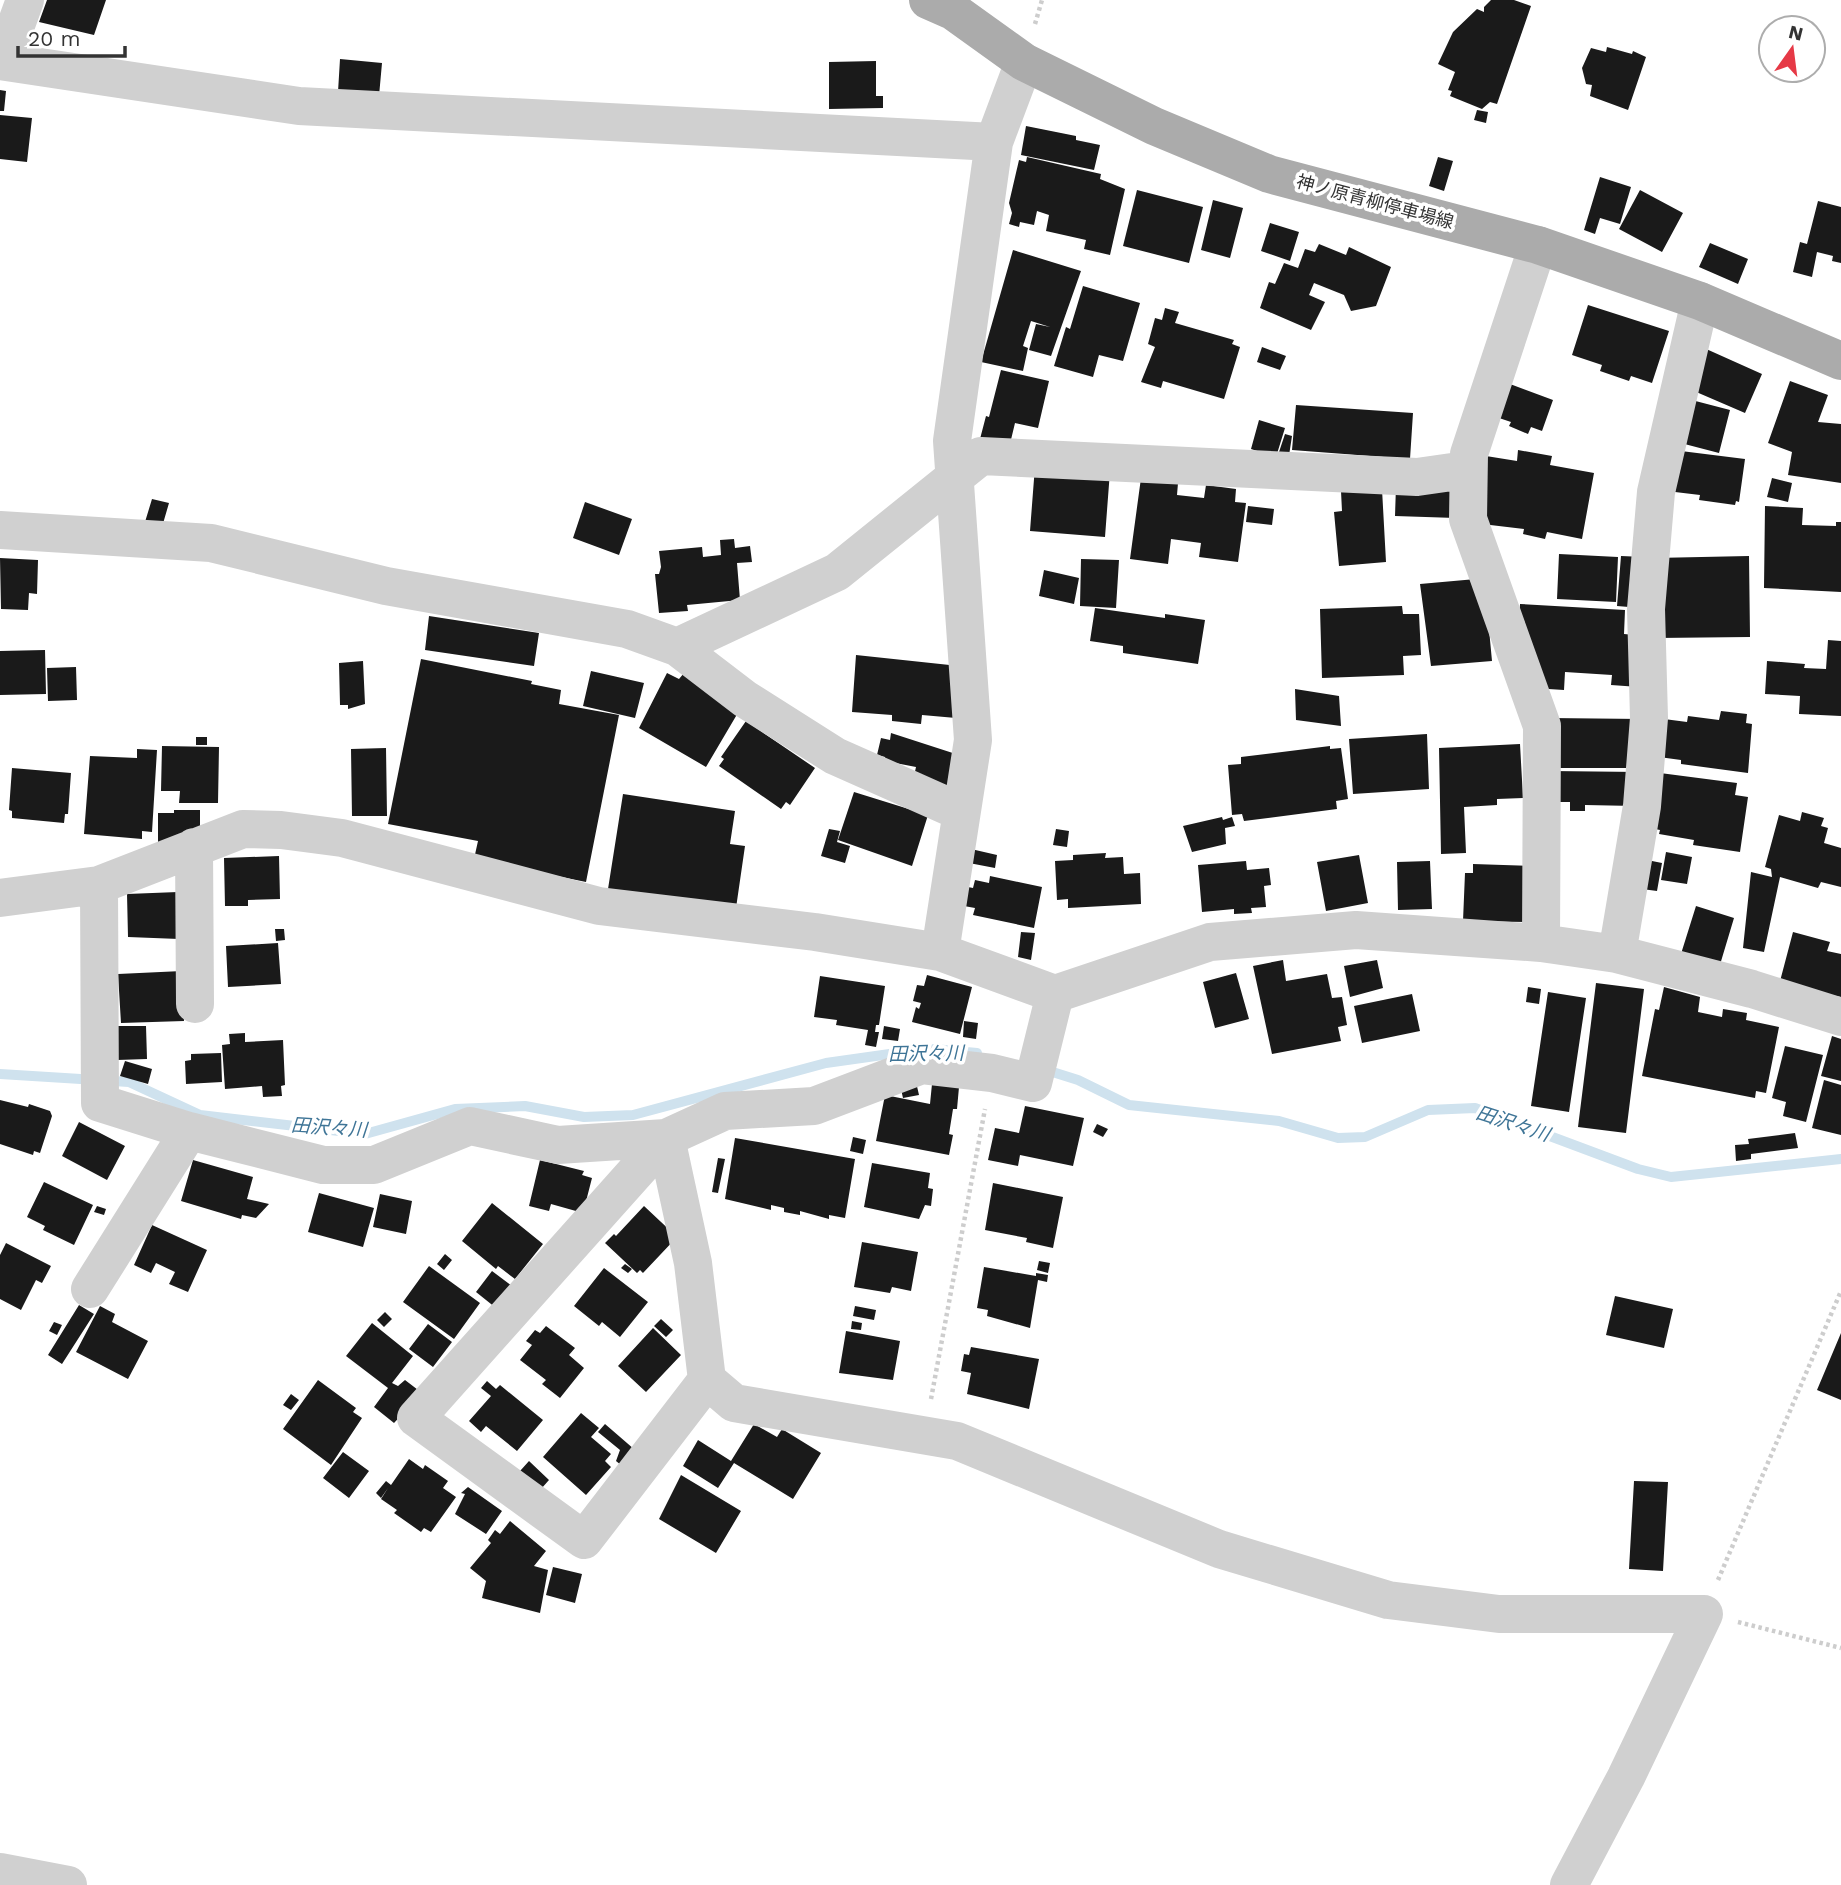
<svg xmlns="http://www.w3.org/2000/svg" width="1841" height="1885" viewBox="0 0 1841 1885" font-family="'Work Sans','Noto Sans JP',sans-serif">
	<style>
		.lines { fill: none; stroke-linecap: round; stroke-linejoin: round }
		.stream { stroke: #cfe2ee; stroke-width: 10 }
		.building { fill: #1a1a1a }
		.path { stroke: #cdcdcd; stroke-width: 4.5; stroke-dasharray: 3.5 3.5; stroke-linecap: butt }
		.minor { stroke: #d0d0d0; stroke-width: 38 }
		.major { stroke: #ababab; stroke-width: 38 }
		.labels { text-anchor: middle; stroke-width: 7; stroke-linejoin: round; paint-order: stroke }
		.street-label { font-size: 18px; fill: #333; stroke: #fff }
		.water-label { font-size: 19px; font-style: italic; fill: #3f7597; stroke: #fff }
	</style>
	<rect width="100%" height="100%" fill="#fff"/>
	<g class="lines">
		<path class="stream" d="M934,1049L977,1053
			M1043,1069L1078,1080L1129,1105L1279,1121L1338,1138L1365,1137L1428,1110L1475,1108L1638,1169L1671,1177L1841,1159
			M0,1074L129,1082L200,1115L365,1134L455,1109L525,1106L584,1117L633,1115L826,1063L918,1050"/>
	</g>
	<path class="building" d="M47,0H106L94,35L39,22Z
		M1491,0H1514L1531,6L1497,104L1490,102L1482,109L1450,96L1452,91L1448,90L1455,72L1438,64L1453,32L1477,9L1484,12V7Z
		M1607,47L1632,54L1633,51L1646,57L1628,110L1590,96L1592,85L1586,84L1582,68L1591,48L1606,52Z
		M340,59L382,63L379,96L338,92Z
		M876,61V96H883V108L829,109V62Z
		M0,90L6,91L4,111H0Z
		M1477,110L1488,112L1486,123L1474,120Z
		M0,115L32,118L27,162L0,159Z
		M1026,126L1076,136V140L1100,145L1094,170L1021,155Z
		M1027,157L1101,174L1100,179L1125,189L1110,255L1084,249L1086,240L1046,231L1049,215L1037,211L1034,225L1020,222L1019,227L1009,224L1012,213L1009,203L1019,160L1026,162Z
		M1438,157L1453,161L1444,191L1429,186Z
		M1600,177L1631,187L1620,224L1600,218L1595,234L1584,230Z
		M1137,190L1203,207L1189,263L1123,246Z
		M1640,190L1683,213L1662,252L1619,229Z
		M1213,200L1243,208L1230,258L1201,250Z
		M1818,201L1841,207V263L1832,261L1833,256L1817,252L1812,277L1793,272L1800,242L1807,244Z
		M1270,223L1299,232L1290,261L1261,251Z
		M1710,243L1748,259L1738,284L1699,267Z
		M1319,244L1346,255L1349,247L1391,267L1376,306L1351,311L1344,295L1314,283L1309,295L1325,302L1311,330L1260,308L1269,282L1275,284L1284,263L1298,268L1305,249L1315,252Z
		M1013,250L1081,271L1051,356L1029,350L1036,324L1050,327L1031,321L1023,346L1028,348L1023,371L981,362Z
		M1083,286L1140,303L1123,361L1099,355L1093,377L1054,366L1066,327L1070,329Z
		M1588,305L1669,331L1652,383L1631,376L1629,381L1600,371L1602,365L1572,355Z
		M1165,308L1179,312L1175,323L1234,340L1232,344L1240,347L1224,399L1163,381L1161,388L1141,382L1155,347L1148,344L1155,318L1162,320Z
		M1262,347L1286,356L1280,370L1257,362Z
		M1704,348L1762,374L1745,413L1687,388Z
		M1001,370L1049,381L1038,428L1015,423L1009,448L980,439L986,416L989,417Z
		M1790,381L1828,395L1818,422L1841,424V483L1788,475L1792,452L1768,443Z
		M1510,384L1553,400L1542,431L1531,427L1528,434L1509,426L1511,422L1499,418Z
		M1684,398L1730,410L1719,453L1673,441Z
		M1296,405L1413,413L1410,459L1292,450Z
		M1259,420L1285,428L1276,457L1251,449Z
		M1285,434L1292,436L1288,462L1277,458Z
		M1518,450L1552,456L1550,465L1594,473L1582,539L1547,532L1545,539L1523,534L1524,529L1482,524L1486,456L1517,461Z
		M1681,451L1745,459L1739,502L1736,501L1735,505L1699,500L1700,495L1675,492Z
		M1035,466L1110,471L1105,537L1030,531Z
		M1141,478L1178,483L1177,495L1204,498L1206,485L1236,489L1235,502L1246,503L1238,562L1199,557L1201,543L1171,539L1168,564L1130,559Z
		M1772,478L1792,483L1788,502L1767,497Z
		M1396,486L1456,487V518L1395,516Z
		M1382,489L1386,562L1339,566L1334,512L1342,511L1341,491Z
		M152,499L169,503L162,527L145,522Z
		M585,502L632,519L619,555L573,538Z
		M1248,506L1274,509L1272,525L1246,522Z
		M1765,506L1803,508L1802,525L1836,526V522H1841V592L1764,588Z
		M734,539L735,548L750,546L752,562L737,563L740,600L687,605L688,611L659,613L655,574H659L661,567L659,551L702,547L703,557L721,555L720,540Z
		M1559,554L1618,557L1616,602L1557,599Z
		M1621,556L1644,557L1641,608L1617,606Z
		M1749,556L1750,637L1656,638L1654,558Z
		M0,558L38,560L37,594L29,593L28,610L1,609Z
		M1081,559L1119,560L1116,608L1080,606Z
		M1044,570L1079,578L1074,604L1039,596Z
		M1476,579L1487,608L1492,661L1431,666L1420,584Z
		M1520,604L1625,610L1624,634L1635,635L1639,687L1611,685L1612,675L1565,672L1564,690L1533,688L1518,643Z
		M1402,606L1403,614H1419L1421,655L1403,656L1404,675L1322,678L1320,609Z
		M1095,608L1165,618V614L1205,620L1198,664L1123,653V646L1090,641Z
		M429,616L539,633L534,666L425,650Z
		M1828,640L1841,641V716L1799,714L1800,696L1765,694L1767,661L1805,664L1804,668L1826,669Z
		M45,650L46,694L0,695V651Z
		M856,655L959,666L956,718L922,715L921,724L892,721V715L852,712Z
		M421,659L532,681L531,684L561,690L559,704L619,715L586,882L474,859L478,841L388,824Z
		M363,661L365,704L348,709V705H340L339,663Z
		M76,667L77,700L48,701L47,668Z
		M591,671L644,683L635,718L583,706Z
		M667,673L679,679L684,673L739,711L706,767L639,728Z
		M1295,689L1339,696L1341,726L1296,720Z
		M1721,711L1747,714L1746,723L1752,724L1748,773L1681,764V760L1659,757L1664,719L1687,722L1688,716L1719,720Z
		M1549,718L1642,719L1639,768H1549Z
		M746,721L815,768L790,805L786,802L781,809L719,766L724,759L721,757Z
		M891,733L962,756L947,786L914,776L916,767L885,761V757L877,755L881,738L890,740Z
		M1427,734L1429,789L1353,794L1349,739Z
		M196,737H207V745H196Z
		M1520,744L1523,798L1497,799V805L1464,807L1466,853L1441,854L1439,748Z
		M162,746L219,747L218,803H179L180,791H161Z
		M1330,746V749L1341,748L1348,799L1336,801L1337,809L1244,821L1242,814L1232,815L1228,765L1241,764V757Z
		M386,748L387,816H352L351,749Z
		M137,749L157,750L152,832L142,831V839L84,834L90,756L137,758Z
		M12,768L71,773L68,814H65L64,823L12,818V811L9,810Z
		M1550,771L1639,772L1635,806L1585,805V811H1570V802H1550Z
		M1660,773L1737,783L1735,795L1748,797L1740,852L1693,845L1694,840L1659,834L1660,830L1650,828Z
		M854,792L928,815L912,866L838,840Z
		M623,794L735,811L730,844L745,846L736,908L608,889Z
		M174,810H200V833L158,848V813H174Z
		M1802,812L1824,818L1821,826L1828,828L1824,843L1841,848V887L1821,882L1818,888L1780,877L1764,952L1743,948L1751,872L1772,877L1771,869L1765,867L1779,815L1800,821Z
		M1222,817L1223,820L1232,817L1235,826L1225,828L1226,844L1192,852L1183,826Z
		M829,829L840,831L837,842L850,846L845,863L821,856Z
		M1056,829L1069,831L1067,847L1053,845Z
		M971,849L997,855L995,868L969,863Z
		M1666,852L1692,857L1687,884L1661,880Z
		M1106,853L1105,858L1123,857L1124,874L1140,873L1141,904L1068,908V899L1057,900L1055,861L1073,860V855Z
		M1359,855L1368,903L1326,911L1317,862Z
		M279,856L280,899L248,900V906H225L224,858Z
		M1647,860L1662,863L1657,891L1642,889Z
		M1246,861L1247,870L1269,868L1271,885L1264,886L1266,907L1251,908L1252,913L1234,914V909L1202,912L1198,865Z
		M1430,861L1432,909L1398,910L1397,862Z
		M1473,864L1530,866V922L1463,921L1465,873H1473Z
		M990,876L1042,887L1034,928L973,915L975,908L964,906L968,887L973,888L975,880L989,883Z
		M178,892L179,939L128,937L127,894Z
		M1696,906L1734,918L1719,968L1680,957Z
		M275,929H284L285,940L276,941Z
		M1021,932L1035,933L1031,960L1018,957Z
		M1793,932L1830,942L1827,951L1841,954V997L1779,985Z
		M278,943L281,984L228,987L226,946Z
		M1283,960L1286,981L1327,974L1332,998L1342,997L1347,1025L1338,1027L1341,1041L1272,1054L1253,966Z
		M1377,960L1383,988L1350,997L1344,966Z
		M182,971L184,1021L121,1023L118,974Z
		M1236,973L1249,1019L1215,1028L1203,982Z
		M927,975L972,987L960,1034L912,1022L916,1007L919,1009L921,1003L913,1001L917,985L924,986Z
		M820,976L885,986L879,1025H876L875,1032H879L876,1047L865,1045L868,1030L836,1025L837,1020L814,1017Z
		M1596,983L1644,989L1626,1133L1578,1127Z
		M1528,987L1541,989L1539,1004L1526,1002Z
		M1664,987L1700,997L1698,1012L1722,1017L1723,1009L1747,1013L1746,1020L1779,1027L1766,1093L1756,1091L1755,1098L1642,1076L1655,1009L1659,1010Z
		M1548,992L1586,998L1569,1112L1531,1106Z
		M1412,994L1420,1031L1362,1043L1354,1006Z
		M964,1021L978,1023L976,1039L963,1037Z
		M116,1026H146L147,1059L117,1060Z
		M884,1026L900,1029L898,1041L882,1039Z
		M245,1033V1042L283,1040L285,1085L281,1086L282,1096L263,1097L262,1086L225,1089L222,1045L230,1044L229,1034Z
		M1832,1036L1841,1039V1081L1821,1076Z
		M1785,1046L1823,1055L1806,1122L1783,1116L1786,1102L1772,1098Z
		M221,1053L222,1082L186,1084L185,1061L191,1060V1054Z
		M125,1061L152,1069L148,1084L120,1076Z
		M1824,1080L1841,1085V1135L1812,1128Z
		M916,1082L919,1095L903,1098L900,1085Z
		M932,1084L959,1087L957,1109H953L949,1134L953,1135L949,1155L876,1141L885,1095L930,1104Z
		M0,1100L28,1107L29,1104L50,1111L52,1116L40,1153L34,1151L33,1155L0,1144Z
		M1025,1106L1084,1118L1073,1166L1020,1155L1018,1166L988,1160L995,1128L1019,1133Z
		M79,1122L125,1146L107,1180L62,1156Z
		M1097,1124L1108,1129L1103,1137L1093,1132Z
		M1795,1133L1798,1148L1751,1154V1159L1736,1161L1735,1145L1749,1144L1748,1139Z
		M853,1137L866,1140L863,1154L850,1151Z
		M735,1138L855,1159L845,1218L829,1215V1219L800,1211V1215L784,1212V1208L771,1205V1210L725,1199Z
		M718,1158L725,1159L718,1193L712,1192Z
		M193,1160L253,1177L247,1199L269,1204L256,1218L242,1215L241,1219L181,1201Z
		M540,1160L584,1171L582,1175L592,1178L583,1213L551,1204L549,1211L529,1206Z
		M872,1163L930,1173L928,1188L933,1189L931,1206L925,1205L919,1219L864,1207Z
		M44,1182L93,1205L74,1245L43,1230L45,1226L27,1217Z
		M993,1183L1063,1197L1053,1248L1026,1242L1027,1238L985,1230Z
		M319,1193L374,1208L363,1247L308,1232Z
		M380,1194L412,1201L406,1234L373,1227Z
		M492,1203L543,1244L515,1279L498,1266L496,1269L462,1241Z
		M97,1206L106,1209L104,1215L94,1212Z
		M644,1206L677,1237L643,1273L640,1270L637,1273L605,1243L614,1234L616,1236Z
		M152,1225L207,1250L188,1292L169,1284L175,1272L156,1263L151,1273L134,1265Z
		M862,1242L918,1252L911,1291L892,1287L890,1293L854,1287Z
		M6,1243L51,1266L42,1283L36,1280L21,1310L0,1299V1255Z
		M445,1254L452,1260L444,1270L437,1264Z
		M1039,1261L1050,1263L1048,1273L1037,1270Z
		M625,1264L632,1269L628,1273L621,1268Z
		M429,1266L480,1303L454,1339L403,1302Z
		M984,1267L1036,1276V1273L1048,1275L1047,1282L1038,1280L1030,1328L987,1316L988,1310L977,1308Z
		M604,1268L648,1302L620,1337L602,1322L599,1326L574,1306Z
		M492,1271L512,1286L496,1308L476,1292Z
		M1615,1296L1673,1309L1664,1348L1606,1335Z
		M79,1305L94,1314L62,1364L48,1355Z
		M100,1306L115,1314L112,1322L148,1341L128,1379L76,1352Z
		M855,1306L876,1310L874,1320L853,1316Z
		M385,1312L392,1319L384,1327L377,1320Z
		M661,1319L673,1330L666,1337L654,1326Z
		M852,1321L862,1323L861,1330L851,1329Z
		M54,1322L62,1325L57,1335L49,1331Z
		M372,1323L413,1356L392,1383L398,1386L405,1380L422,1393L394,1423L374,1407L388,1388L346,1356Z
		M428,1324L452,1342L433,1367L409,1349Z
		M546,1326L575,1348L569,1355L584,1368L560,1398L542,1384L546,1380L520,1360L532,1345L526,1341L535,1330L540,1333Z
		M653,1328L681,1355L646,1392L618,1366Z
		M846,1331L900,1341L893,1380L839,1373Z
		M1841,1333V1400L1817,1390Z
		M971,1347L1039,1359L1029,1409L967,1394L971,1373L961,1371L964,1354L969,1355Z
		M318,1380L356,1408L353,1412L362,1418L331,1465L283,1429Z
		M487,1381L496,1389L500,1385L543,1420L517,1451L486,1426L481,1432L469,1421L491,1396L481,1388Z
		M291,1394L299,1400L291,1410L283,1405Z
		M581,1413L599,1428L591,1437L611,1454L605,1461L611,1467L586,1495L543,1457Z
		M605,1424L642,1456L627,1470L616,1461L620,1450L598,1432Z
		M754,1424L777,1437L782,1429L821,1453L793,1499L734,1463L718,1488L683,1466L698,1440L731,1461Z
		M343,1452L369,1471L349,1498L323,1478Z
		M409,1459L423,1469L425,1465L448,1481L443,1488L456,1497L431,1532L424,1528L421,1532L394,1513L397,1510L381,1499L388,1488L381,1498L376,1493L386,1481L391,1485Z
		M529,1461L549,1480L533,1498L512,1480Z
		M681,1475L741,1511L716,1553L659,1519Z
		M1634,1481L1668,1482L1663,1571L1629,1569Z
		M468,1487L502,1511L486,1534L455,1514L465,1494L461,1493Z
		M510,1521L546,1551L534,1566L548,1570L540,1613L482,1598L486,1581L470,1568L491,1543L488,1540L495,1530L500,1534Z
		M553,1567L582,1574L575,1603L546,1595Z"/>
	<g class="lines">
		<path class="path" d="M1035,24L1042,0
			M931,1399L985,1109
			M1718,1580L1841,1291
			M1738,1622L1841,1648"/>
		<path class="minor" d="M0,61L299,106L994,142
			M3,61L25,0
			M1024,62L994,142L952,441L973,740L940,952L1055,994L1210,942L1356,930L1541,943L1617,954L1752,989L1841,1017
			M1538,245L1469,454L1468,519L1542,726L1541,943
			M0,530L211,543L386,586L627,629L677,647L745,699L835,756L961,812
			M677,647L837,572L981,456L1417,477L1466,470
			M194,847L195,1004
			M99,885L100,1103L189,1131L323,1165H374L470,1126L558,1145L666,1138
			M0,898L99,885L243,829L281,830L342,838L599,906L815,932L940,952
			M1617,954L1642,806L1649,718L1646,609L1656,492L1700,301
			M1055,994L1033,1083L992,1073L922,1065L814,1106L725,1111L666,1138L693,1263L707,1380L734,1403L957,1441L1219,1549L1388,1600L1499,1614H1704L1626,1777L1569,1885
			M666,1138L416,1418L584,1540L707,1380
			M90,1289L189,1131
			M0,1872L68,1885"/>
		<path class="major" d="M928,0L953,11L1024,62L1154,126L1269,174L1538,245L1700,301L1841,361"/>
	</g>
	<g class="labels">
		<g class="street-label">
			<text transform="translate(1375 202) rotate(15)" y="6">神ノ原青柳停車場線</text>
		</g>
		<g class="water-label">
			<text transform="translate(926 1053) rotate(-1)" y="7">田沢々川</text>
			<text transform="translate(1513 1123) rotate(18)" y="7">田沢々川</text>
			<text transform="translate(329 1127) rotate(4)" y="7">田沢々川</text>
		</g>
	</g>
	<g transform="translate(1792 49) rotate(14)"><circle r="33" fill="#ffffff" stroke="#adadad" stroke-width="2"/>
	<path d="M0-5L12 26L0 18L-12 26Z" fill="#e63946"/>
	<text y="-10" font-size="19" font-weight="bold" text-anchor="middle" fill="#333333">N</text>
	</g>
	<path d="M18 46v10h107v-10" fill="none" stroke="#333333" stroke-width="3.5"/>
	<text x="28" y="46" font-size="21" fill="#333333" stroke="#ffffff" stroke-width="5" paint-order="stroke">20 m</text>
</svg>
